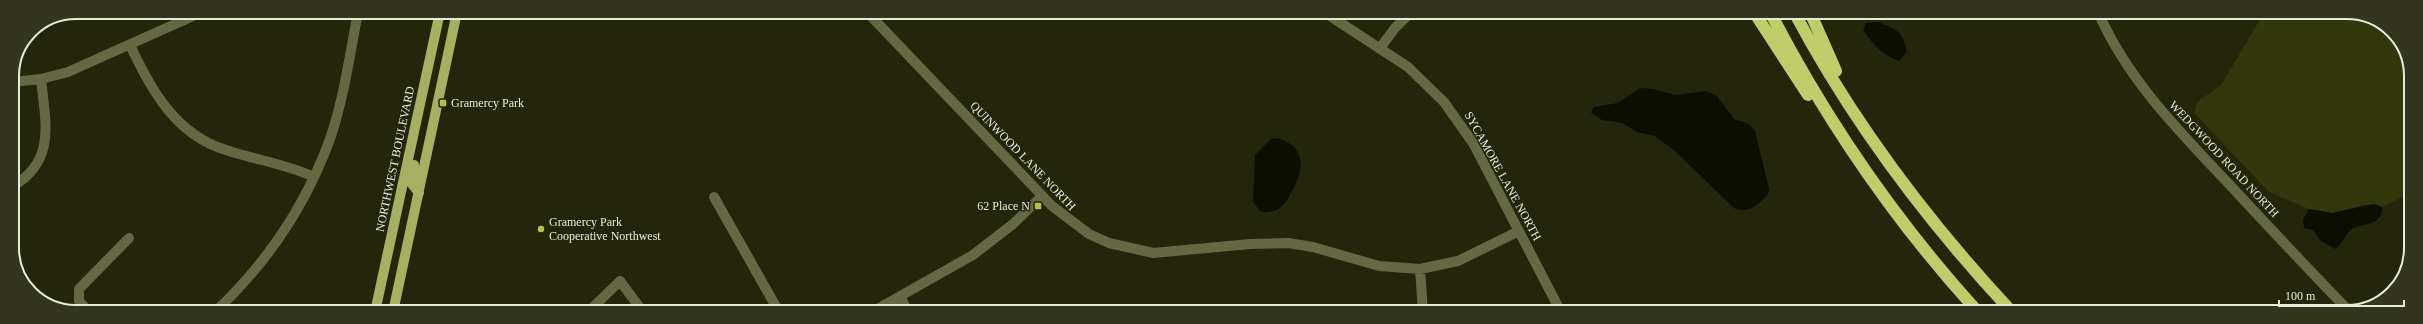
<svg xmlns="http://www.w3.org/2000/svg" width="2423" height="324" viewBox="0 0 2423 324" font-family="Georgia,serif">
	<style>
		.green { fill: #32370c }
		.water { fill: #0c0e00 }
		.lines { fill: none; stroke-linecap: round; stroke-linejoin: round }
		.minor { stroke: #646944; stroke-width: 10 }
		.major { stroke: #a5b060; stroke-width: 10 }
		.highway { stroke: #bfcc6a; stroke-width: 12 }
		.poi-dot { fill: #b4c24a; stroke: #23260b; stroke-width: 1.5 }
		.labels { text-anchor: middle; stroke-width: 3; stroke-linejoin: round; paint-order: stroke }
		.poi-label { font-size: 12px; fill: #e8ebda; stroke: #23260b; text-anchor: start }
		.street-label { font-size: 12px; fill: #e8ebda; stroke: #23260b }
		.rim { fill: none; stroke: #e8ebda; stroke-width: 2 }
	</style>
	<rect width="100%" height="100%" fill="#23260b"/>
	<path class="green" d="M2264,13H2355L2389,28L2402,54L2410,63V197L2401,198L2382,207L2374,204L2363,205L2332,213L2309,209L2269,192L2194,113L2197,102L2221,85Z"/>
	<path class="water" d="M1878,22C1898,30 1902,30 1907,52L1899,61C1882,55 1873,44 1863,30L1866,23Z
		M1640,88L1654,89L1675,95L1706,91L1717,96L1734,119L1749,124L1755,131L1769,189L1768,194C1759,204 1748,215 1734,208L1675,151L1655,136L1637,132L1622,123L1602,120L1591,113L1594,107L1618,103Z
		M1278,138C1305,147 1305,166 1293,189C1290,195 1286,203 1281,207C1276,212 1267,212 1261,212L1253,202L1255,155L1271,139Z
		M2374,204L2382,207C2383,227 2362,222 2351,230C2344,236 2343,244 2335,249L2320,240L2313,230L2304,228L2303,220L2309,209L2332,213Z"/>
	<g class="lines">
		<path class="minor" d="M867,12L1052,206L1089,234L1109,243L1153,253L1250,244L1288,243L1313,247L1379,266L1420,269L1458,261L1519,231
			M1324,12L1408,67L1444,102L1473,143L1561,312
			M2098,12C2127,79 2179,131 2228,183C2268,226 2308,269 2349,311
			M130,45C151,90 176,135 226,150C256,160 286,164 314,177
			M1380,48L1395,28L1411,12
			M12,82L41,79L68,72L202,12
			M13,186C57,160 45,121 41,79
			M714,197L779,312
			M1420,269L1423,312
			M900,296L908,312
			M88,311L79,301V289L129,238
			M215,312C266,264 306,205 330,139C344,98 350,54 358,12
			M588,312L620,281L643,312
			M872,312L973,255L1013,224L1042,196"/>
		<path class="major" d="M414,165L412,184L419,193
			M375,312L440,12
			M393,312L457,12"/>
		<path class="highway" d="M1754,12L1808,95
			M1770,12C1826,120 1896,222 1978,312
			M1794,12C1852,121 1928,222 2012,312
			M1810,12L1836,71"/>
	</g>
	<g class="poi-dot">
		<rect x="439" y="99" width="8" height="8" rx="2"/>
		<rect x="1034" y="202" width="8" height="8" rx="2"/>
		<circle cx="541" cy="229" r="4"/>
	</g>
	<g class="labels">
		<g class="poi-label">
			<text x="451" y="107">Gramercy Park</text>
			<text x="1030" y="210" text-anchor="end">62 Place N</text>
			<text x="549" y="226">Gramercy Park<tspan x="549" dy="14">Cooperative Northwest</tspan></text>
		</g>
		<g class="street-label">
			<text transform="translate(1023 156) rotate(46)" y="4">QUINWOOD LANE NORTH</text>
			<text transform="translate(395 159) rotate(-78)" y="4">NORTHWEST BOULEVARD</text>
			<text transform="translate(2224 159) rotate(47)" y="4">WEDGWOOD ROAD NORTH</text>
			<text transform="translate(1503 176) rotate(61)" y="4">SYCAMORE LANE NORTH</text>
		</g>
	</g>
	<path d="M0 0H2423V324H0ZM76 19H2347A57 57 0 0 1 2404 76V248A57 57 0 0 1 2347 305H76A57 57 0 0 1 19 248V76A57 57 0 0 1 76 19Z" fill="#33361c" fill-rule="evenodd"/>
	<path class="rim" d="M76 19H2347A57 57 0 0 1 2404 76V248A57 57 0 0 1 2347 305H76A57 57 0 0 1 19 248V76A57 57 0 0 1 76 19Z"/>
	<path d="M2279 300v6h125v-6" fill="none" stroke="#e8ebda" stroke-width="2"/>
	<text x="2285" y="300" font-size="12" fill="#e8ebda" stroke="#23260b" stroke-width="3" paint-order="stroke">100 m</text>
</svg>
